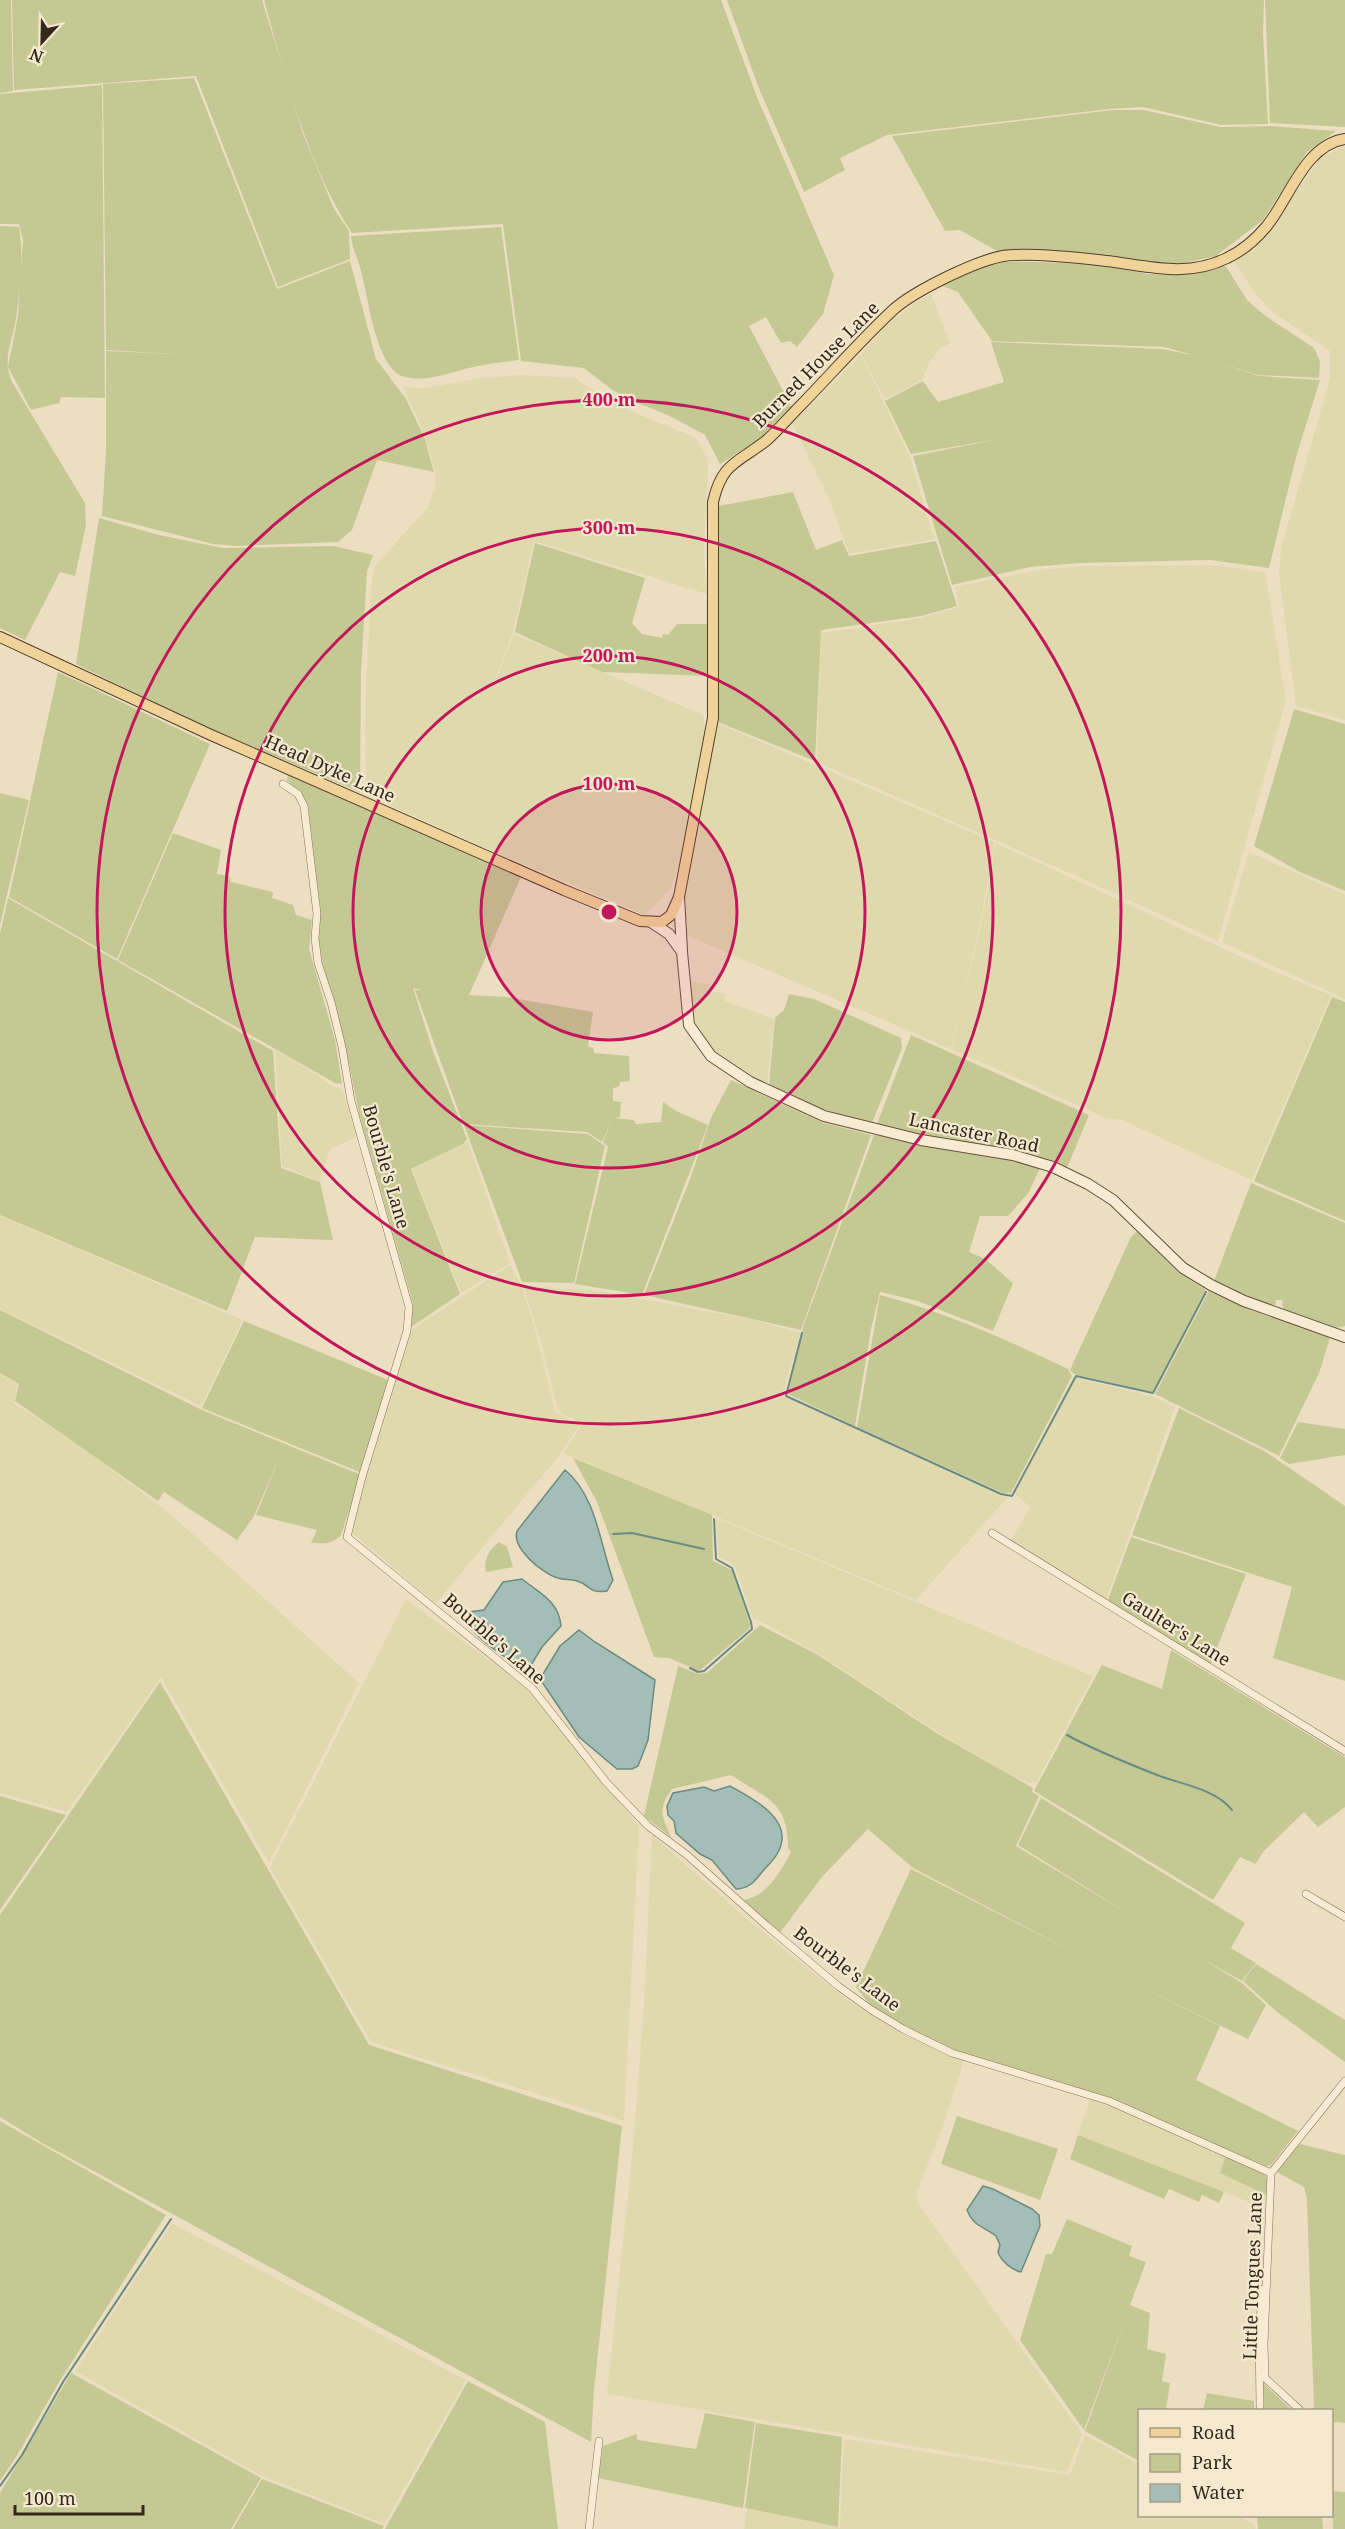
<svg xmlns="http://www.w3.org/2000/svg" width="1345" height="2529" viewBox="0 0 1345 2529" font-family="'Noto Serif',serif">
	<style>
		.farmland { fill: #e1d9ae }
		.green { fill: #c4c994 }
		.water { fill: #a3beb6; stroke: #6a8b83; stroke-width: 1.5 }
		.lines { fill: none; stroke-linecap: round; stroke-linejoin: round }
		.stream { stroke: #6a8b83; stroke-width: 2 }
		.street-casing { stroke: #846f59; stroke-width: 8 }
		.secondary-casing { stroke: #66513c; stroke-width: 12 }
		.primary-casing { stroke: #523e2d; stroke-width: 12 }
		.street { stroke: #f7ecd3; stroke-width: 7 }
		.secondary { stroke: #f7ecd3; stroke-width: 10 }
		.primary { stroke: #efd398; stroke-width: 10 }
		.ring { fill: none; stroke: #c2185b; stroke-width: 3 }
		.labels { text-anchor: middle; stroke-width: 4.5; stroke-linejoin: round; paint-order: stroke }
		.street-label { font-size: 18px; fill: #34281d; stroke: #f4e9cf }
		.centre { fill: #c2185b; stroke: #f4e9cf; stroke-width: 3 }
		.ring-label { font-size: 18px; text-anchor: middle; font-weight: bold; fill: #c2185b; stroke: #f4e9cf; stroke-width: 4.5; stroke-linejoin: round; paint-order: stroke }
	</style>
	<rect width="100%" height="100%" fill="#ecdec0"/>
	<path class="farmland" d="M1345,146V720L1296,706L1279,573L1281,548L1330,379V351L1272,312L1254,292L1234,261L1260,242L1321,157Z
		M931,294L950,343L940,348L929,363L922,380L885,399L861,354L886,326L914,303Z
		M861,355L910,457L934,539L849,554L828,496L792,423Z
		M523,375L575,378L610,402L696,438L707,458L708,469L704,554L707,594L534,541L513,632L487,701L514,634L703,715L706,733L680,860L671,888L645,915L513,860L366,795L365,702L372,577L375,566L428,507L436,484L435,470L420,423L403,387L425,388L482,378Z
		M1210,565L1265,572L1286,701L1218,941L1081,878L817,762L821,633L921,618L959,607L955,587L1033,571L1084,566Z
		M717,723L995,842L981,919L961,1005L981,925L996,843L1259,965L1331,995L1252,1180L1122,1120L1106,1118L952,1049L960,1010L951,1049L686,935L684,904Z
		M1249,852L1345,895V999L1222,942Z
		M688,981L709,984L708,991L726,994L725,1001L774,1019L767,1086L734,1068L712,1052L697,1030Z
		M275,1050L319,1076L331,1086L342,1089L357,1137L330,1149L320,1181L282,1166Z
		M468,1142L510,1263L461,1293L412,1169Z
		M0,1216L243,1320L201,1406L0,1309Z
		M510,1265L522,1287L539,1344L555,1412L579,1425L559,1456L436,1603L350,1531L410,1331Z
		M523,1286L600,1291L749,1319L801,1333L782,1396L1007,1498L916,1600L563,1453L582,1425L558,1411L540,1338Z
		M0,1374L18,1384L14,1403L80,1446L168,1512L359,1683L269,1863L161,1677L67,1812L0,1793Z
		M1073,1377L1152,1396L1175,1407L1106,1600L1011,1540L1030,1507L1014,1493Z
		M716,1518L1093,1676L1037,1781L1029,1783L1008,1774L939,1733L825,1658L757,1619H753L736,1569L732,1563L719,1557Z
		M406,1599L526,1688L639,1826L624,2121L371,2042L270,1868Z
		M652,1835L754,1925L846,1999L905,2036L964,2060L945,2121L917,2192L918,2203L1082,2434L1067,2472L607,2394L633,2146L644,2005Z
		M1090,2099L1111,2105L1226,2155L1220,2173L1266,2195L1262,2207L1078,2135Z
		M172,2223L466,2380L384,2524L262,2476L75,2371Z
		M1085,2435L1139,2464L1140,2516H1237L1255,2525V2529H744L747,2509L840,2528L844,2439L1070,2475Z"/>
	<path class="green" d="M0,0H11L13,91L0,93Z
		M12,0H262L303,134L334,209L349,231L350,259L278,287L196,76L14,90Z
		M264,0H721L757,97L834,275L823,314L797,347L790,341L781,343L766,317L749,326L792,408L766,435L720,464L705,435L668,415L630,400L611,389L584,368L521,361L503,224L352,233C308,166 285,77 264,0Z
		M727,0H1264L1263,32L1268,124L1221,125L1143,107L1109,109L887,135L840,158L845,170L804,192L758,86Z
		M1265,0H1345V127L1270,123Z
		M194,78L277,289L350,261L376,359L406,399L424,437L434,472L377,460L352,530L338,542L237,546L213,544L102,516L106,451V351L176,354L106,350L103,84Z
		M102,85L105,398L61,397L59,403L31,410L8,367L18,316L23,240L19,224H0V94Z
		M1113,110H1144L1220,127L1269,126L1336,131L1307,152L1263,220L1216,256L1170,266L1053,252L997,251L960,230L945,231L892,136Z
		M0,226L19,227C24,256 20,290 16,319C12,343 2,358 12,382L85,503L86,525L75,576L60,572L25,640L0,628Z
		M501,227L519,360C505,362 491,363 478,366C456,370 428,383 405,377C375,370 368,293 360,267C357,256 352,248 351,236Z
		M998,261L1096,264L1148,274L1178,275L1206,270L1222,264L1227,268L1247,300L1264,315L1314,348L1320,361L1319,378L1258,375L1216,362L1259,376L1320,380L1296,457L1269,568L1210,560L1080,563L1030,567L952,585L913,456L999,439L911,454L885,401L923,381L938,402L1004,382L991,342L1163,349L1196,356L1164,347L992,341L958,292L943,286L972,271Z
		M793,492L816,550L842,540L849,556L936,541L957,606L921,616L821,630L815,761L718,722L719,506Z
		M99,518L159,535L223,548L333,546L373,555L367,571L361,672L360,792L205,727L76,664Z
		M535,543L645,578L632,623L642,634L662,638L663,634L668,635L677,624H710V676L602,672L515,632Z
		M58,672L210,744L117,959L9,897Z
		M1294,709L1345,724V891L1300,872L1254,846Z
		M288,774L521,877L469,995L507,997L593,1012L588,1046L593,1048L594,1053L629,1056L630,1081L620,1082L619,1087L613,1088V1101L621,1102L620,1117L615,1118L634,1120L636,1124L661,1122L663,1102L676,1111L708,1125L642,1295L575,1284L608,1147L603,1142L611,1122L602,1142L587,1132L463,1124L415,990H422L413,988L434,1054L467,1139L463,1144L411,1169L460,1294L411,1327L413,1304L359,1114L348,1058L323,966L319,942L320,908L308,805L302,794L287,781Z
		M0,793L29,800L0,925Z
		M173,833L221,850L217,874L230,876L231,882L273,892L272,898L293,905L296,915L312,920L309,949L335,1040L342,1084L335,1083L118,960Z
		M8,898L273,1051L281,1168L320,1182L333,1240L255,1237L279,1173L227,1311L0,1215V934Z
		M789,994L814,999L901,1038L902,1048L872,1123C836,1114 802,1103 769,1086L775,1018L784,1010Z
		M1332,997L1345,1002V1221L1254,1181Z
		M911,1035L1089,1115L1067,1168L1022,1151L918,1135L877,1124Z
		M731,1080L821,1122L871,1135L801,1330L644,1295L690,1179L711,1118Z
		M464,1125L588,1134L605,1146L574,1283L522,1282Z
		M874,1135L996,1155L1040,1168L1029,1192L1008,1216H980L969,1252L985,1259L1013,1283L993,1331L918,1301L880,1292L871,1329L855,1426L788,1394L803,1327Z
		M1251,1183L1345,1223V1326L1336,1328L1283,1309L1282,1300H1276L1275,1306L1235,1291L1214,1281Z
		M1137,1231L1178,1272L1206,1290L1153,1392L1074,1374L1070,1370L1131,1237Z
		M1209,1291L1250,1310L1330,1338L1319,1373L1279,1456L1155,1394Z
		M880,1295C946,1312 1007,1340 1068,1369L1072,1376L1011,1493H1003L857,1427Z
		M0,1310L202,1410L361,1475L341,1535C332,1545 323,1543 311,1543L317,1530L256,1515L281,1454L254,1516L237,1540L164,1492L158,1501L15,1401L19,1384L0,1373Z
		M244,1321L388,1380L362,1473L202,1408Z
		M1179,1408L1266,1452L1345,1506V1681L1273,1658L1292,1587L1132,1535Z
		M1298,1422L1345,1429V1455L1289,1464L1280,1458Z
		M573,1458L712,1515L713,1561L732,1570L750,1624L749,1629L699,1671L669,1658L654,1657L597,1502Z
		M1131,1537L1246,1574L1210,1666L1108,1600Z
		M499,1542L507,1547L513,1567L486,1572C483,1561 489,1549 499,1542Z
		M760,1625L818,1655L938,1734L1033,1788L1032,1792L1039,1796L1016,1846L1132,1916L1018,1845L1041,1798L1245,1923L1231,1948L1256,1963L1242,1981L1204,1960L1242,1983L1266,2005L1248,2039L1133,1983L1220,2026L1196,2080L1298,2131L1271,2165L1265,2166L1237,2154L1109,2097L959,2054L903,2026L869,2004L856,1987L911,1869L1081,1956L913,1868L868,1829L822,1877L779,1934L742,1900C766,1898 781,1871 791,1852L788,1848C788,1800 766,1799 731,1775L672,1789C657,1809 662,1818 672,1838L644,1816L678,1666L698,1674L707,1673Z
		M1171,1650L1345,1757V1807L1318,1827L1304,1812L1264,1851L1255,1864L1240,1857L1213,1900L1034,1791L1102,1665L1162,1689Z
		M160,1682L369,2045L622,2126L594,2390L591,2442L42,2143L0,2117V1915Z
		M0,1796L66,1815L0,1910Z
		M1256,1964L1345,2020V2062L1277,2012L1243,1981Z
		M957,2116L1058,2149L1040,2200L941,2164Z
		M0,2121L166,2215L59,2382L18,2454L0,2481Z
		M1078,2135L1224,2192L1219,2203L1202,2195L1199,2202L1169,2189L1164,2199L1070,2159Z
		M1300,2144L1345,2155V2423L1332,2422V2410H1314L1307,2199L1304,2187L1275,2171Z
		M1226,2155L1263,2173L1267,2178L1266,2195L1220,2173Z
		M1067,2219L1132,2246L1129,2256L1146,2262L1084,2430L1020,2340L1046,2254H1052Z
		M1130,2305L1150,2313L1147,2349L1166,2354L1162,2381L1170,2383L1166,2410H1140L1139,2461L1085,2431Z
		M71,2373L261,2478L231,2529H0V2493Z
		M468,2381L545,2422L558,2529H385Z
		M1262,2382L1292,2410H1264Z
		M1207,2393L1254,2401V2409L1261,2410H1203Z
		M705,2413L755,2422L743,2508L598,2478L603,2446L637,2434V2440L696,2449Z
		M756,2423L842,2437L838,2527L745,2508Z
		M262,2479L384,2526L382,2529H233Z
		M1332,2491L1345,2492V2529H1333Z
		M1257,2516H1322L1323,2529H1258Z"/>
	<path class="water" d="M565,1470C596,1495 600,1544 613,1580L607,1591C588,1594 591,1585 577,1581C571,1579 564,1580 558,1578C543,1574 511,1548 517,1531Z
		M522,1579C539,1593 559,1601 561,1626L542,1647L528,1670C510,1662 465,1632 462,1613L484,1610L503,1582Z
		M579,1630L595,1642L655,1680L648,1740L638,1766L632,1769H617L579,1737L540,1679L560,1646Z
		M730,1786C754,1799 797,1821 777,1854C774,1860 767,1866 762,1872C755,1881 749,1889 736,1889L712,1860L700,1854L676,1833L674,1821L668,1815L667,1806L673,1793L704,1787L714,1791Z
		M983,2186L993,2189L1032,2209L1039,2215L1040,2226L1021,2272C1012,2270 1001,2261 998,2252L1000,2245L996,2236C983,2226 974,2227 967,2210Z"/>
	<g class="lines">
		<path class="stream" d="M802,1333L786,1396L1001,1494L1012,1496L1076,1376L1153,1393L1206,1292
			M613,1534L632,1533L704,1549
			M690,1668L698,1672L704,1671L752,1629L751,1622L732,1568L716,1559L714,1519
			M1067,1735C1096,1751 1127,1763 1157,1775C1180,1784 1216,1789 1232,1810
			M0,2486L22,2455L63,2382L171,2219"/>
		<g class="street-casing">
			<path id="street" d="M283,784L298,794L304,806L317,914L315,938L318,963L331,1002L342,1047L351,1101L409,1307L407,1331L362,1477L347,1537L532,1688L606,1782L648,1826L687,1855L767,1926L838,1986L870,2009L903,2029L952,2053L1109,2101L1271,2173
				M992,1533L1345,1751
				M1306,1894L1345,1917
				M1260,2406L1259,2330L1263,2289
				M1300,2410L1265,2378L1264,2344L1271,2173L1345,2081
				M589,2529L599,2441"/>
		</g>
		<g class="secondary-casing">
			<path id="secondary" d="M679,897L682,950
				M651,922L669,934L682,952L689,1025L711,1056L750,1082L824,1116L921,1140L1013,1155L1053,1167L1088,1184L1113,1200L1183,1268L1211,1285L1244,1301L1345,1337"/>
		</g>
		<g class="primary-casing">
			<path id="primary" d="M0,637L211,735L564,890L640,921L662,922L671,915L679,897L713,718V502C722,462 738,463 767,440C779,429 790,416 802,404C832,373 861,340 893,310C914,291 975,261 1003,256C1028,252 1080,258 1107,261C1148,266 1187,278 1227,258C1242,251 1255,240 1266,227C1289,200 1304,145 1345,139"/>
		</g>
		<use href="#street" class="street"/>
		<use href="#secondary" class="secondary"/>
		<use href="#primary" class="primary"/>
	</g>
	<circle cx="609" cy="912" r="128" fill="#c2185b" fill-opacity=".12"/>
	<g class="ring">
		<circle cx="609" cy="912" r="128"/>
		<circle cx="609" cy="912" r="256"/>
		<circle cx="609" cy="912" r="384"/>
		<circle cx="609" cy="912" r="512"/>
	</g>
	<g class="labels">
		<g class="street-label">
			<text transform="translate(816 365) rotate(-45)" y="6">Burned House Lane</text>
			<text transform="translate(330 769) rotate(24)" y="6">Head Dyke Lane</text>
			<text transform="translate(974 1133) rotate(12)" y="6">Lancaster Road</text>
			<text transform="translate(386 1167) rotate(74)" y="6">Bourble's Lane</text>
			<text transform="translate(1176 1629) rotate(32)" y="6">Gaulter's Lane</text>
			<text transform="translate(494 1639) rotate(41)" y="6">Bourble's Lane</text>
			<text transform="translate(847 1969) rotate(37)" y="6">Bourble's Lane</text>
			<text transform="translate(1253 2276) rotate(-88)" y="6">Little Tongues Lane</text>
		</g>
	</g>
	<circle cx="609" cy="912" r="9" class="centre"/>
	<g class="ring-label">
		<text x="609" y="406">400 m</text>
		<text x="609" y="534">300 m</text>
		<text x="609" y="662">200 m</text>
		<text x="609" y="790">100 m</text>
	</g>
	<rect x="1138" y="2409" width="195" height="108" fill="#f4e9cf" stroke="#a79c88" stroke-width="1.5"/>
	<rect x="1150" y="2428" width="30" height="9" fill="#efd398" stroke="#a79c88" stroke-width="1.5"/>
	<text x="1192" y="2439" font-size="18" fill="#34281d">Road</text>
	<rect x="1150" y="2454" width="30" height="18" fill="#c4c994" stroke="#a79c88" stroke-width="1.5"/>
	<text x="1192" y="2469" font-size="18" fill="#34281d">Park</text>
	<rect x="1150" y="2484" width="30" height="18" fill="#a3beb6" stroke="#a79c88" stroke-width="1.5"/>
	<text x="1192" y="2499" font-size="18" fill="#34281d">Water</text>
	<g transform="translate(42 42) rotate(202)" stroke="#f4e9cf" stroke-width="4.5" paint-order="stroke">
	<path d="M0-4.5L10 22L0 15L-10 22Z" fill="#34281d"/>
	<text y="-9" font-size="16" font-weight="bold" text-anchor="middle" fill="#34281d">N</text>
	</g>
	<path d="M15 2505v9h128v-9" fill="none" stroke="#34281d" stroke-width="3"/>
	<text x="24" y="2505" font-size="18" fill="#34281d" stroke="#f4e9cf" stroke-width="4.5" paint-order="stroke">100 m</text>
</svg>
